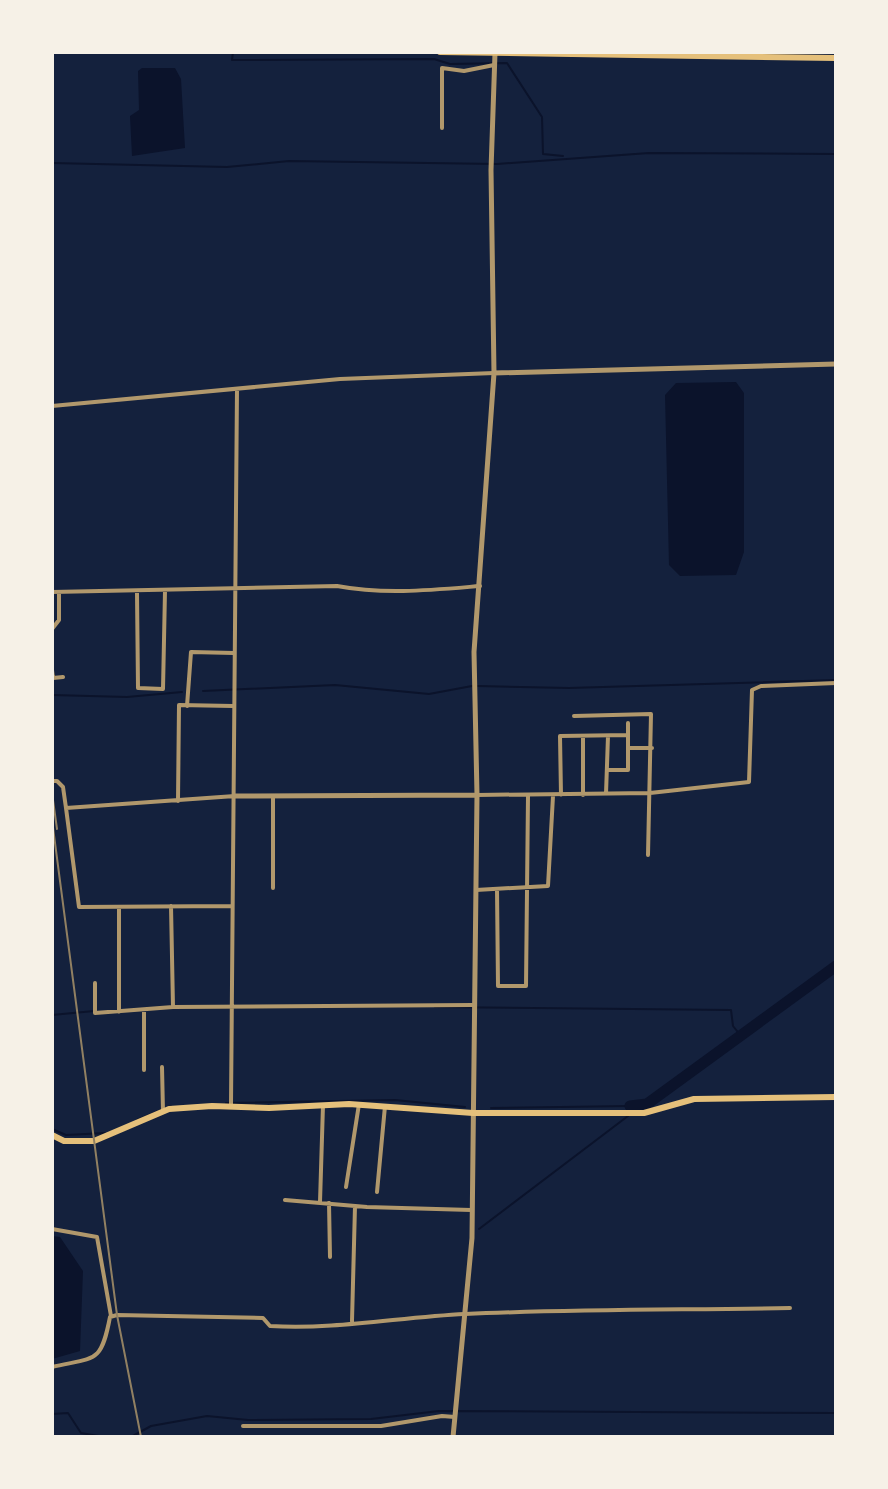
<svg xmlns="http://www.w3.org/2000/svg" width="888" height="1489" viewBox="0 0 888 1489" font-family="Roboto,sans-serif">
	<style>
		.water { fill: #0b132b }
		.lines { fill: none; stroke-linecap: round; stroke-linejoin: round }
		.stream { stroke: #0b132b; stroke-width: 2 }
		.river { stroke: #0b132b; stroke-width: 11 }
		.minor { stroke: #b1986c; stroke-width: 4 }
		.tertiary { stroke: #b1986c; stroke-width: 5 }
		.primary { stroke: #e5c07b; stroke-width: 6 }
		.rail { stroke: #918062; stroke-width: 2 }
	</style>
	<rect width="100%" height="100%" fill="#14213d"/>
	<path class="water" d="M142,68H175L181,79L185,148L132,156L130,116L139,110L138,71Z
		M736,382L744,393V552L736,575L680,576L669,565L665,395L676,383Z
		M52,1236L60,1237L83,1271L80,1351L52,1359Z"/>
	<g class="lines">
		<path class="stream" d="M233,52L232,60L434,59L450,64L507,63L542,117L543,154L563,156
			M52,163L227,167L289,161L497,164L649,153L836,154
			M478,686L569,688L836,680
			M203,691L335,685L429,694L472,686
			M52,695L127,697L182,692
			M435,1007L731,1010L733,1026L741,1036
			M52,1015L94,1011
			M226,1103L395,1100L465,1107
			M491,1108L630,1106
			M137,1120L171,1106
			M52,1129L66,1135L105,1133
			M479,1229L628,1116
			M52,1414L68,1413L81,1433L104,1437
			M131,1437L151,1426L207,1416L248,1420L371,1419L439,1411L836,1413"/>
		<path class="river" d="M630,1106L647,1104L836,966"/>
		<path class="minor" d="M442,128V68L464,71L494,65
			M52,406L340,379L494,373
			M52,592L337,586C385,595 432,590 480,586
			M137,593L138,688L163,689L165,591
			M52,629L59,620V593
			M52,670L53,678L63,677
			M187,706L191,652L234,653
			M574,716L651,714L648,855
			M628,723V748H652
			M583,737V795
			M607,770H628V748
			M52,781H57L63,787L66,808L235,796
			M606,794L608,736
			M477,795L650,793L749,782L752,690L761,686L836,683
			M561,795L560,736L628,735
			M273,798V888
			M178,801L179,705L233,706
			M66,808L79,907L231,906
			M497,889L498,986H526L528,796
			M476,890L548,886L553,796
			M171,906L173,1007
			M119,907V1012
			M95,983V1013L173,1007L473,1005
			M144,1010V1070
			M162,1067L163,1112
			M231,1105L237,389
			M346,1187L359,1104
			M377,1192L385,1106
			M285,1200L367,1207L471,1210
			M320,1202L323,1105
			M329,1203L330,1257
			M52,1229L97,1237L111,1316
			M352,1321L355,1206
			M52,1367C96,1357 101,1364 110,1317L117,1315L263,1318L270,1326C335,1330 400,1317 465,1314C573,1309 682,1310 790,1308
			M243,1426H381L442,1416L455,1417"/>
		<path class="tertiary" d="M494,373L836,364
			M235,796L477,795
			M453,1437L472,1238L477,795L474,652L494,373L491,170L495,53"/>
		<path class="primary" d="M440,52L836,58
			M52,1135L64,1141H94L169,1109L212,1106L269,1108L349,1104L473,1113H644L694,1099L836,1097"/>
		<path class="rail" d="M52,793L57,829
			M52,820L117,1315L141,1437"/>
	</g>
	<rect width="888" height="1489" fill="none" stroke="#f6f1e7" stroke-width="108"/>
</svg>
